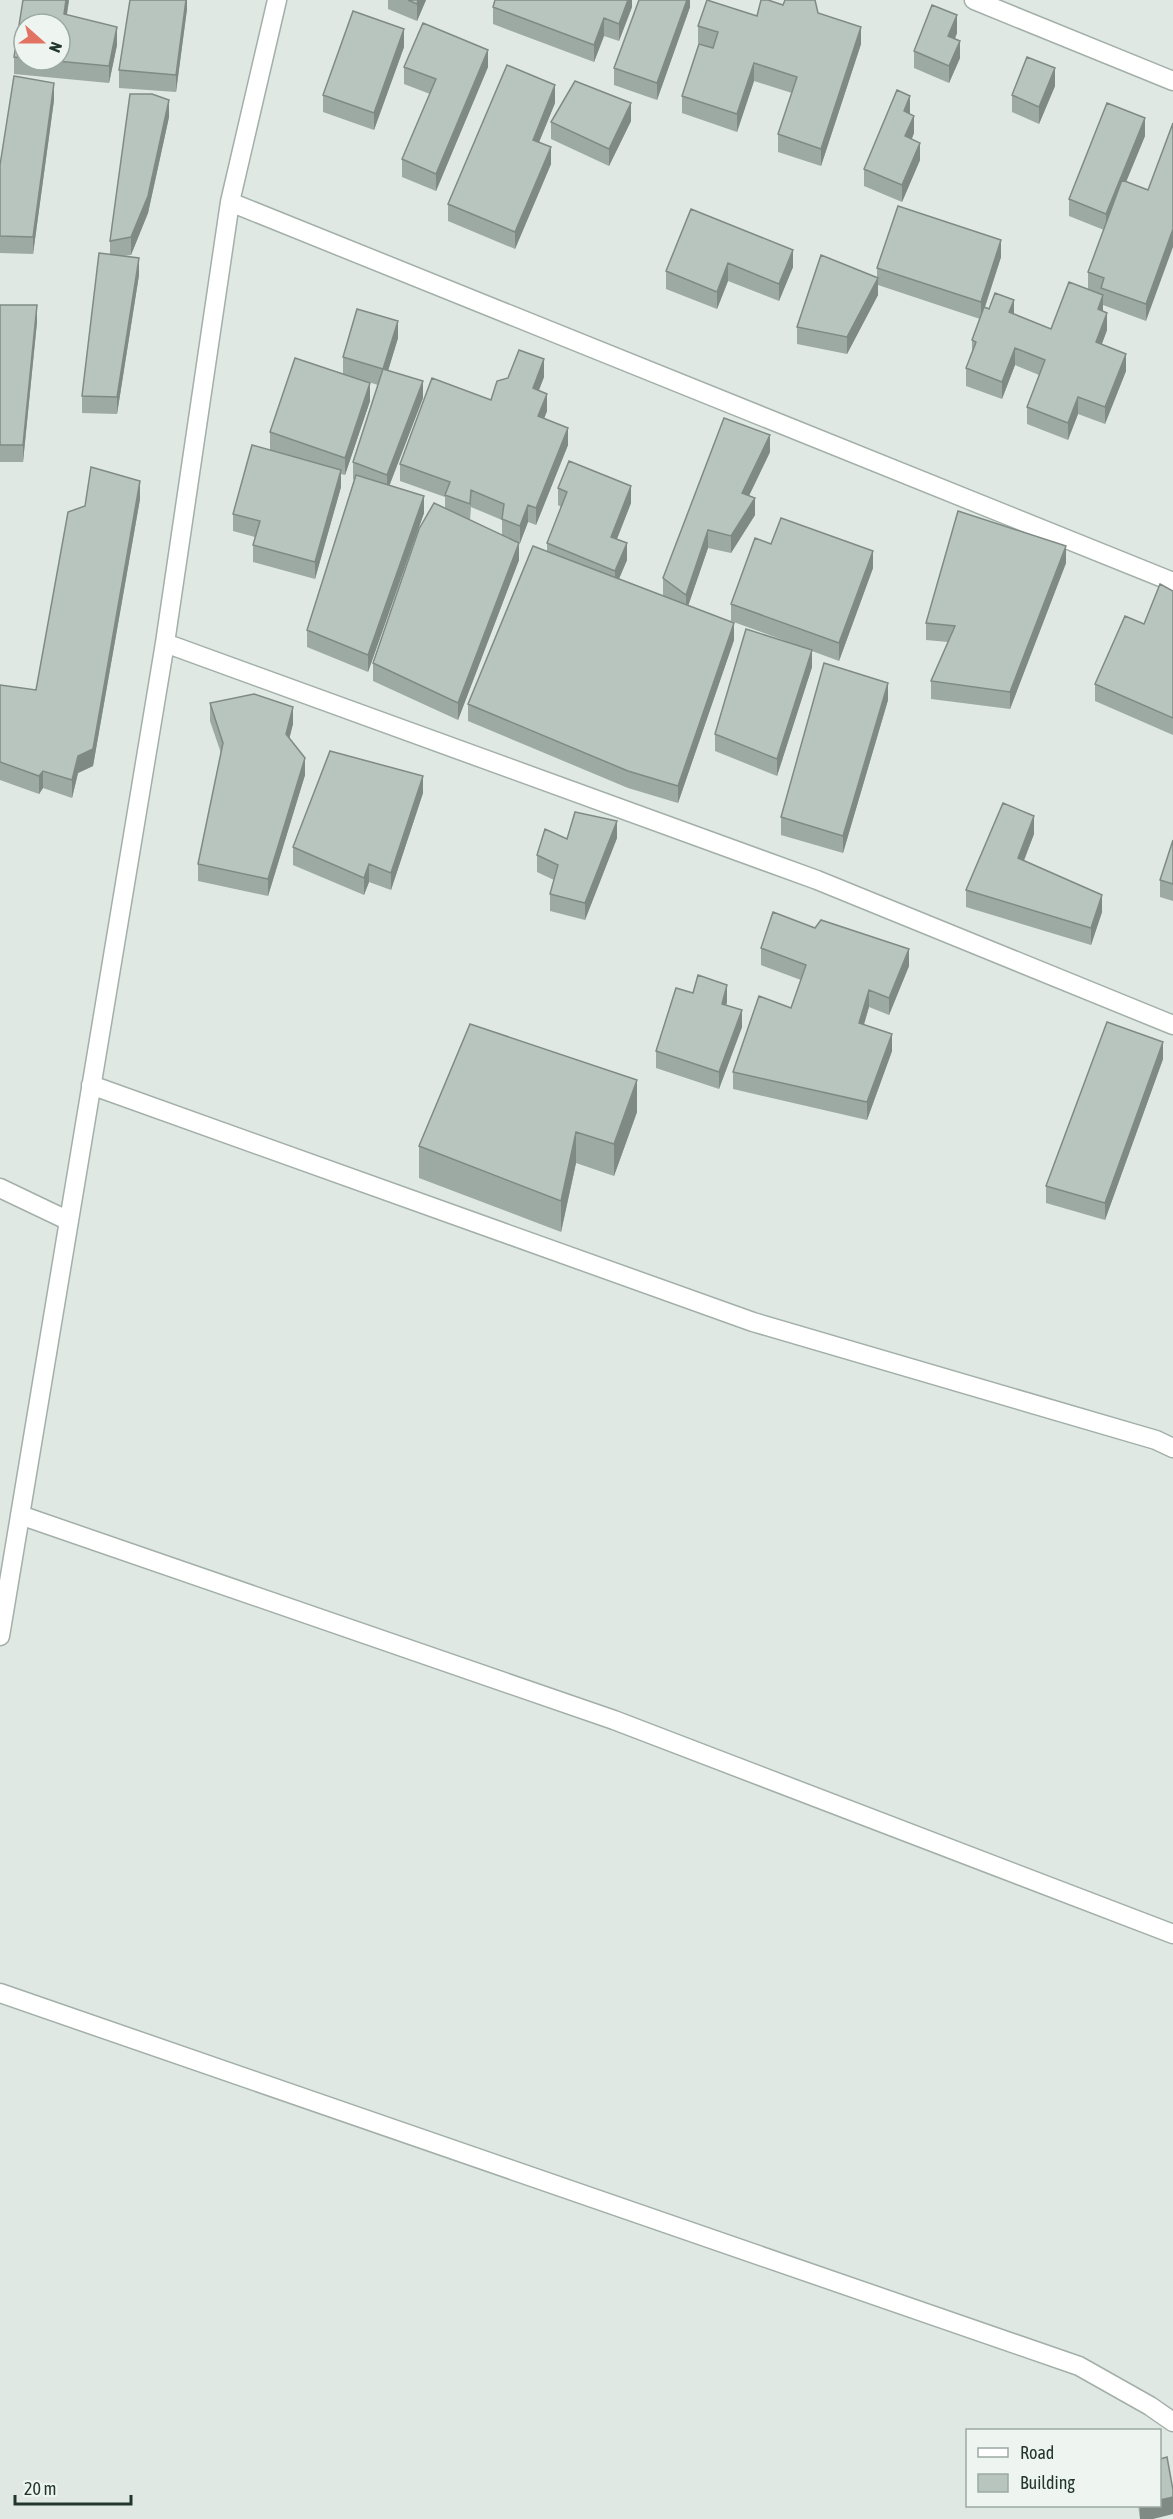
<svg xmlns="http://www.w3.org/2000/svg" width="1173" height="2519" viewBox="0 0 1173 2519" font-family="'Asap Condensed',sans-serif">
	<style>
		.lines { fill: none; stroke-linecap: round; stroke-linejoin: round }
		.minor-casing { stroke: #a3afa9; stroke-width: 21 }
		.minor { stroke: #fff; stroke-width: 18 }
		.wall { fill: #9da9a3; fill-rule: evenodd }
		.shaded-wall { fill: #808a85 }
		.building { fill: #b7c5be; stroke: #808a85; stroke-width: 1.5 }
	</style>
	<rect width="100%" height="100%" fill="#dfe8e3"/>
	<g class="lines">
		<g class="minor-casing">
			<path id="minor" d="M974,0L1173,81
				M230,202L1173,582
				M165,643L817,880L1173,1025
				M91,1085L753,1322L1156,1440L1173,1448
				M0,1188L69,1221
				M20,1515L614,1720L1173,1934
				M0,1636L165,643L230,202L277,0
				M0,1993L1079,2366L1150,2406L1173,2422"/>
		</g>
		<use href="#minor" class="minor"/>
	</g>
	<path class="wall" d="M23,0H69L67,15L117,45L109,83L14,74V57ZM24,24L60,60H24Z
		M186,0H187V9L176,92L119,88V70Z
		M388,0H426L417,21L388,9Z
		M632,0V7L619,41L604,36L594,62L493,24V7Z
		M690,0V7L657,100L614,85V68Z
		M783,5L818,13L861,44L821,166L778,152V134L792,93L754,81L737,132L682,113V96L713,48L698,43V26L757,16Z
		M957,33L955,39L960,58L949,83L914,68V51Z
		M404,47L374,130L323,112V95Z
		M404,67H488L436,191L402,177V159L430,94L404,84Z
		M1055,86L1039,124L1012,112V95Z
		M54,100L33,254L0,253V165Z
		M555,103L539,142L551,164L515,249L448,221V204Z
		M910,114L914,133L912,139L920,160L902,202L864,186V169Z
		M169,117L148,213L131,255L123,256L139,275L117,414L82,413V396L110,254V241Z
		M631,121L609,166L551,139V122Z
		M1145,136L1126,181L1148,190L1146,321L1103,305V311L1107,330L1102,344L1126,371L1105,424L1078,414L1068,440L1027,424V407L1039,375L1015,365L1002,399L966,386V368L972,354V340L980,319L878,285V295L847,354L797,344V327L877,278V268L1001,257L985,307L1014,314L1051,329L1088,289V272L1104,230L1069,216V199Z
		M691,209L793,267L779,301L728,281L717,309L666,289V271Z
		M0,305L37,322L23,462H0Z
		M398,338L388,371L423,398L389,485L424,513L368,672L307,647V630L354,480L353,479V462L378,385L343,374V357Z
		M544,377L539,390L547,411L544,419L568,445L536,525L528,522L520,543L515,541L519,560L458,720L373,681V663L445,508V497L400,481V464L491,400ZM471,507L502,520V535L470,520Z
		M370,401L345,475L341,474V487L315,579L253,562V545L255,537L233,531V514L278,452L270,450V432Z
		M770,452L749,496L755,515L731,553L708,548L688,606L734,640L678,803L628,788L468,721V704L547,551V543L561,507L558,505V488L631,503L617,539L627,560L619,579L665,597L663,595V578Z
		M140,499L93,766L78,773L72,798L43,788L39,794L0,780V685L36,690Z
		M771,544L873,568L839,661L812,651V667L777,776L715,751V734L794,644L731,621V604Z
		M1066,563L1010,709L931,699V681L948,642L926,640V623Z
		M1173,591V735L1095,701V684L1144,624Z
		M888,700L843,853L781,835V817Z
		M210,703L293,724L289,738L305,775L268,896L198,881V864L221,753L210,721Z
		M423,793L391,890L369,882L364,895L293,865V847Z
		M1034,834L1024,861L1102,912L1091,945L966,907V890Z
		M617,838L585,920L550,911V894L554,880L537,872V855L567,839Z
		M1173,840V901L1160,897V880Z
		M761,948L909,966L889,1015L869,1007L864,1025L892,1051L867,1120L733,1089V1072L791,1008L801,980L761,965Z
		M727,1002L726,1005L742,1027L719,1089L656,1068V1051Z
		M1163,1059L1105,1220L1046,1203V1186Z
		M637,1112L614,1176L576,1163L561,1232L419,1178V1146Z
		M1138,2505H1160L1153,2519H1140Z"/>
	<path class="shaded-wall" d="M66,0H69L64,31V14Z
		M186,0H187V9L176,92V75Z
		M418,0H426L417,21V4Z
		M628,0H632V7L619,41V24Z
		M687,0H690V7L657,100V83Z
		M957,15V33L948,54V36Z
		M604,18V36L594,62V45Z
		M117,27V45L109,83V66Z
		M861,27V44L821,166V149Z
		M404,29V47L374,130V113Z
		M960,41V58L949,83V66Z
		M488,50V67L436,191V174Z
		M754,63V81L737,132V114Z
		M1055,68V86L1039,124V107Z
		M54,83V100L33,254V237Z
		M555,85V103L533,157V140Z
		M910,96V114L904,129V111Z
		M169,100V117L148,213L131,255V237Z
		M631,103V121L609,166V149Z
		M914,116V133L905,154V136Z
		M1145,118V136L1106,231V214Z
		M920,143V160L902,202V185Z
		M551,147V164L515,249V232Z
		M1173,229V247L1146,321V304Z
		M1001,240V257L981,319V302Z
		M793,250V267L779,301V284Z
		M139,258V275L117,414V397Z
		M728,263V281L717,309V292Z
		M878,278V295L847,354V337Z
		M1103,295V312L1098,309Z
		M1014,300V317L1009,312Z
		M37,305V322L23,462V445Z
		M1107,313V330L1096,359V342Z
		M398,321V338L383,387V369Z
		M1015,348V365L1002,399V382Z
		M1126,354V371L1105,424V407Z
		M544,359V377L533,405V388Z
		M423,381V398L387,492V475Z
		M370,383V401L345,475V458Z
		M547,394V411L538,433V416Z
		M1078,397V414L1068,440V423Z
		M568,428V445L536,525V508Z
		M770,435V452L742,510V493Z
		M341,470V487L315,579V562Z
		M140,481V499L93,766L78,773L72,798V780Z
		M631,486V503L611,554V537Z
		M424,496V513L368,672V655Z
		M755,498V515L731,553V536Z
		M528,505V522L520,543V526Z
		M708,530V548L686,612V595Z
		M519,543V560L458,720V703Z
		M627,543V560L615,588V571Z
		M1066,546V563L1010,709V692Z
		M873,551V568L839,661V643Z
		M734,623V640L678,803V786Z
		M812,650V667L777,776V759Z
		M888,683V700L843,853V836Z
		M293,707V724L286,752V734Z
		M305,758V775L268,896V879Z
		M43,771V788L39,794V776Z
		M423,776V793L391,890V873Z
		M1034,816V834L1018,875V858Z
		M617,821V838L585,920V903Z
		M369,864V882L364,895V878Z
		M1102,895V912L1091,945V928Z
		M909,949V966L889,1015V998Z
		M727,985V1002L722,1021V1004Z
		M869,990V1007L859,1040V1023Z
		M742,1010V1027L719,1089V1072Z
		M892,1034V1051L867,1120V1102Z
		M1163,1042V1059L1105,1220V1203Z
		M637,1080V1112L614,1176V1144Z
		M576,1132V1163L561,1232V1201Z
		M1173,2497V2514L1153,2519H1140V2505H1160V2500Z"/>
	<path class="building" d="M23,0H66L64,14L117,27L109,66L46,60H60V24H24V58L14,57Z
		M130,0H186L176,75L119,70Z
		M408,0H418L417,4Z
		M495,0H628L619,24L604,18L594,45L493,7Z
		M639,0H687L657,83L614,68Z
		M707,0L757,16L761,0H768L783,5L785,0H815L818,13L861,27L821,149L778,134L797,77L754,63L737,114L682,96L699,44L713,48L718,32L698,26Z
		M932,5L957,15L948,36L960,41L949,66L914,51Z
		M353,11L404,29L374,113L323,95Z
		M423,23L488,50L436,174L402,159L436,79L404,67Z
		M1027,57L1055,68L1039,107L1012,95Z
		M507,65L555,85L533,140L551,147L515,232L448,204Z
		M14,76L54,83L33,237L0,236V165Z
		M575,81L631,103L609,149L551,122Z
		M897,90L910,96L904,111L914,116L905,136L920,143L902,185L864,169Z
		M130,94H152L169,100L148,196L131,237L110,241Z
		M1107,103L1145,118L1106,214L1069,199Z
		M1173,123V229L1146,304L1101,288L1104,278L1088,272L1122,180L1148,190Z
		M898,206L1001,240L981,302L877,268Z
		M691,209L793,250L779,284L728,263L717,292L666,271Z
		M99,253L139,258L117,397L82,396Z
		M821,255L878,278L847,337L797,327Z
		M1069,282L1103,295L1098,309L1107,313L1096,342L1126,354L1105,407L1078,397L1068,423L1027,407L1045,360L1015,348L1002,382L966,368L976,342L972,340L984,307L989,309L995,293L1014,300L1009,312L1051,329Z
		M0,305H37L23,445H0Z
		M357,309L398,321L383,369L343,357Z
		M519,350L544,359L533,388L547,394L538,416L568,428L536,508L528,505L520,526L502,519L504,504L471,490L470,504L445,495L450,482L400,464L432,378L491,400L497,381L508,378Z
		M295,358L370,383L345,458L270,432Z
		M383,369L423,381L387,475L353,462Z
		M724,418L770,435L742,493L755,498L731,536L708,530L686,595L663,578Z
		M252,445L341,470L315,562L253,545L260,521L233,514Z
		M569,461L631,486L611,537L627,543L615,571L547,543L567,492L558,488Z
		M91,467L140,481L93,749L78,756L72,780L43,771L39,776L0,762V685L36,690L68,512L85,506Z
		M356,475L424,496L368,655L307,630Z
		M434,503L519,543L458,703L373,663L419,529Z
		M958,511L1066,546L1010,692L931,681L955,626L926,623Z
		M781,518L873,551L839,643L731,604L755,538L771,544Z
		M533,546L734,623L678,786L628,771L468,704Z
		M1160,584L1173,591V718L1095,684L1125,616L1144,624Z
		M746,629L812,650L777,759L715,734Z
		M824,663L888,683L843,836L781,817Z
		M254,694L293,707L286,734L305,758L268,879L198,864L223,743L210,703Z
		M330,751L423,776L391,873L369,864L364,878L293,847Z
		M1003,803L1034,816L1018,858L1102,895L1091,928L966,890Z
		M575,812L617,821L585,903L550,894L558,865L537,855L545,829L567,839Z
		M1173,840V884L1160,880Z
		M773,912L815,928L821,920L909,949L889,998L869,990L859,1023L892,1034L867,1102L733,1072L759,996L791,1008L806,965L761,948Z
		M698,975L727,985L722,1004L742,1010L719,1072L656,1051L676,988L693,993Z
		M1107,1022L1163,1042L1105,1203L1046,1186Z
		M470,1024L637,1080L614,1144L576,1132L561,1201L419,1146Z
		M1167,2457L1173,2490V2497L1160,2500V2459Z"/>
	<rect x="966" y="2429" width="195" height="78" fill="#eef5f1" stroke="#9ca9a3" stroke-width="1.5"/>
	<rect x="978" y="2448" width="30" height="9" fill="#ffffff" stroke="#9ca9a3" stroke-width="1.5"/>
	<text x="1020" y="2459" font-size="18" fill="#22362e">Road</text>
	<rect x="978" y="2474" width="30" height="18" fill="#b7c5be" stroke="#9ca9a3" stroke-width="1.5"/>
	<text x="1020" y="2489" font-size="18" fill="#22362e">Building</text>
	<g transform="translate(42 42) rotate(111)"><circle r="28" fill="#eef5f1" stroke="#9ca9a3" stroke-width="1.5"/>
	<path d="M0-4.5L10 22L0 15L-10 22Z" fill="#e27363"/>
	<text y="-9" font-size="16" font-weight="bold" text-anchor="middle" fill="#22362e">N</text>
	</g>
	<path d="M15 2495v9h116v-9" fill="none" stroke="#22362e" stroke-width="3"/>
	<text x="24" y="2495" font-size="18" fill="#22362e" stroke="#eef5f1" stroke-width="4.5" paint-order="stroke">20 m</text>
</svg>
